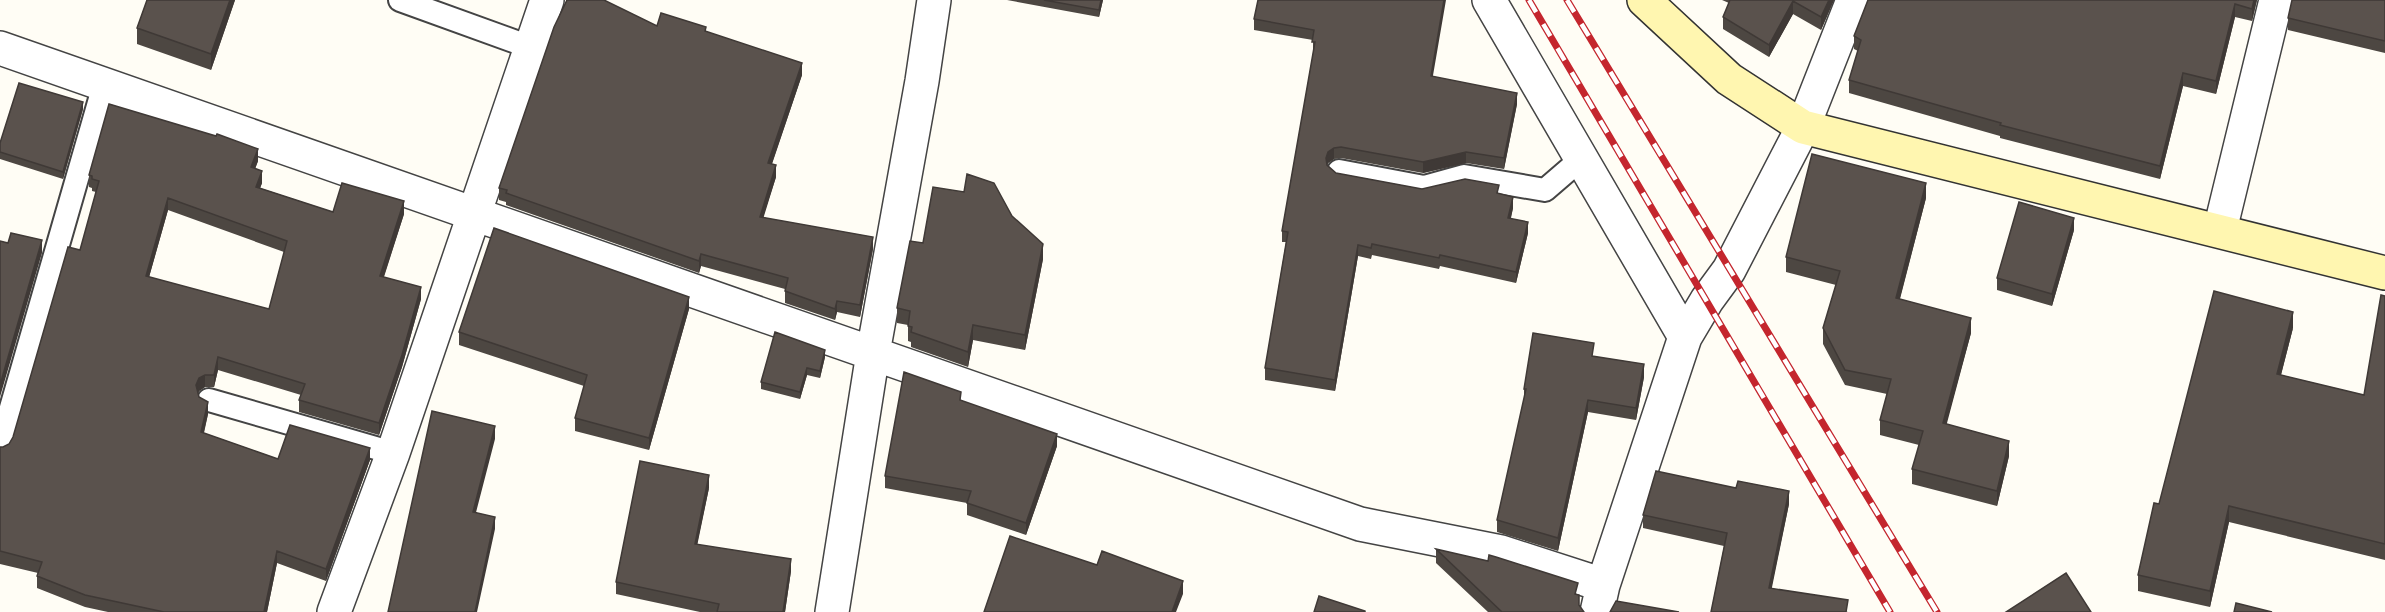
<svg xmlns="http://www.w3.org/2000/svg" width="2385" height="612" viewBox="0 0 2385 612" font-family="'Zilla Slab',serif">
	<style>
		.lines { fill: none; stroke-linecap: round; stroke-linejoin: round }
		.lane-casing { stroke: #444; stroke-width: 26 }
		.street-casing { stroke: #444; stroke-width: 36 }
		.secondary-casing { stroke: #333; stroke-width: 36 }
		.lane { stroke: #fff; stroke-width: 22 }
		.street { stroke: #fff; stroke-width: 33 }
		.secondary { stroke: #fff6b0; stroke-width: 33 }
		.rail-casing { stroke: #c4262e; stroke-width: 7 }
		.rail { stroke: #fff; stroke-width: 4.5; stroke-dasharray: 14; stroke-linecap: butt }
		.wall { fill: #4d4742; fill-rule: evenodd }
		.shaded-wall { fill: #3f3936 }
		.building { fill: #5a524d; stroke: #3f3936; stroke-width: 1.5; fill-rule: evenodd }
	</style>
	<rect width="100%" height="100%" fill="#fffdf5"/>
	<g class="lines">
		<g class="lane-casing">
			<path id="lane" d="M400,0L530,47
				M1339,171L1424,187L1464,176L1545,190L1581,159
				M209,400L393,453
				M0,446L104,85"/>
		</g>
		<g class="street-casing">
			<path id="street" d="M1489,0L1685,337
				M0,48L1360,524L1501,552L1603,585
				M2220,230L2276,0
				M334,612L393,453L547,0
				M832,612L873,353L922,81L934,0
				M1597,612L1603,585L1685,337L1707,300L1729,270L1803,127L1853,0"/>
		</g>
		<g class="secondary-casing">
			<path id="secondary" d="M1644,0L1729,79L1803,127L2385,273"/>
		</g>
		<use href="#lane" class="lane"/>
		<use href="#street" class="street"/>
		<use href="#secondary" class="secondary"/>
		<g class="rail-casing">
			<path id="rail" d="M1529,0L1890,612
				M1567,0L1937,612"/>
		</g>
		<use href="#rail" class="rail"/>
	</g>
	<path class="wall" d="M147,0H235L211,70L137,44V28Z
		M1007,0H1103L1099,17Z
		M1258,0L1433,77L1517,104L1504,169L1466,163L1423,173L1341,158L1334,159L1328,163L1327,166L1336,173L1422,189L1499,194L1513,208L1511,218L1528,233L1516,283L1440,266L1439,269L1372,255L1371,259L1358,256L1335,391L1265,380V368L1286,242H1282V231L1313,53V40L1254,30V19Z
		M1722,0H1834L1821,30L1793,14L1769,57L1723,29V17L1729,3Z
		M1868,0H2257L2252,21L2235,17L2216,94L2183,86L2160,179L2000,138V136L1849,93V80L1858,51L1854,49V36Z
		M2385,0V53L2288,30V18Z
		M657,26L706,31L802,75L772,164L776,177L763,217L873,249L860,317L837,312L835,320L785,303V289L701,266L699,273L506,205V202L499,200V188Z
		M83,109L63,179L0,159V143Z
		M258,161L255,169L262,183L260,188L333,212L404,214L384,277L421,299L402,367L379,435L299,412V400L301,395L218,370L214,387H205L199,391L198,393L199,397L208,414L204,433L278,459L370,460L326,581L277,563L267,612H108L85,607L37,588V576L38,573L0,564V447H3L9,444L13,437L80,250L96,192L92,191V188L89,187V175ZM168,210L284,252L269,309L149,277Z
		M1926,198L1900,299L1971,333L1946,424L2009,456L1997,506L1912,484V469L1919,445L1880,435V420L1887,394L1845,385L1823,344V328L1836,285L1786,272V257Z
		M2074,230L2052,306L1997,290V278Z
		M923,243L1043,259L1025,350L973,340L968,367L911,347V342L908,341V325L897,323V308Z
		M2385,296V560L2229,522L2210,607L2138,591V575L2159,504L2293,328L2281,375L2364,395Z
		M689,309L649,450L575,431V418L584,386L459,345V332Z
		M1594,356L1644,377L1636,420L1588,412L1558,551L1497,532V520L1524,400V389Z
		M825,357L820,378L807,375L800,399L761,389V382Z
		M961,400L1057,446L1026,535L967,515V503L885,488V476Z
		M709,488L697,544L791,571L785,612H700L616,594V582Z
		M1789,504L1771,589L1848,612H1711L1724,546L1643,528V515Z
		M1436,549L1578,595L1579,605L1584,612H1488L1436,563Z"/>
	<path class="shaded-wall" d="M230,0H235L211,70V54Z
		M1101,0H1103L1099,17V10Z
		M1444,0H1446L1431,87V76Z
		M1829,0H1834L1821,30V17Z
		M2254,0H2257L2252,21V9Z
		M1793,1V14L1769,57V45Z
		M2235,4V17L2216,94V81Z
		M802,63V75L768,175V163Z
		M2183,73V86L2160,179V166Z
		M1517,93V104L1504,169V158Z
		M83,102V109L63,179V172Z
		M1334,148V159L1328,163L1326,169V158L1328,152Z
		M258,149V161L251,179V167Z
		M1466,152V163L1423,173V162Z
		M776,165V177L760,229V217Z
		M262,171V183L256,199V187Z
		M1926,183V198L1896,313V298Z
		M1513,197V208L1508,229V218Z
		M168,198V210L146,288V276Z
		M404,201V214L380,288V276Z
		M2074,218V230L2052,306V294Z
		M1528,222V233L1516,283V272Z
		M873,237V249L860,317V305Z
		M42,240V253L0,397V385Z
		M1043,244V259L1025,350V335Z
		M1358,245V256L1335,391V380Z
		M701,254V266L699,273V261Z
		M421,287V299L402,367L379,435V423Z
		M689,297V309L649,450V438Z
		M837,301V312L835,320V309Z
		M2293,312V328L2277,390V374Z
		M1971,318V333L1943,438V423Z
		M973,325V340L968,367V352Z
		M825,350V357L820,378V371Z
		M218,357V370L214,387V375Z
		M1644,364V377L1636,420V408Z
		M807,368V375L800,399V392Z
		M205,375V387L199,391L196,397V385L199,378Z
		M1588,400V412L1558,551V538Z
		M208,402V414L201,444V432Z
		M495,426V439L473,524V512Z
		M1057,434V446L1026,535V523Z
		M2009,441V456L1997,506V491Z
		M370,448V460L326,581V569Z
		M709,475V488L695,556V544Z
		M1789,491V504L1769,602V588Z
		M2229,506V522L2210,607V591Z
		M495,517V529L477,612H475Z
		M277,551V563L267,612H264Z
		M791,559V571L785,612H783Z
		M1183,581V594L1176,612H1172Z"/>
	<path class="building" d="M147,0H230L211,54L137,28Z
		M567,0H604L657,26L661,13L706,27L705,31L802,63L768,163L776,165L760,217L873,237L860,305L837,301L835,309L785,291L788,278L701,254L699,261L506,193L507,190L499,188L554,27Z
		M1044,0H1101L1099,10Z
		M1258,0H1444L1431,76L1517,93L1504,158L1466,152L1423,162L1341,147L1334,148L1328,152L1326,158L1327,165L1336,173L1422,189L1465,179L1499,185L1497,193L1513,197L1508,218L1528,222L1516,272L1440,255L1439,258L1372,244L1371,248L1358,245L1335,380L1265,368L1288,232L1282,231L1315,42H1312L1314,30L1254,19Z
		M1730,0H1829L1821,17L1793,1L1769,45L1723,17Z
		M1868,0H2254L2252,9L2235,4L2216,81L2183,73L2160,166L2000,125L2001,123L1849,80L1861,40L1854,36Z
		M2292,0H2385V41L2288,18Z
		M19,83L83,102L63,172L0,152V143Z
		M109,104L216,136L217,134L258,149L251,167L262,171L256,187L333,212L342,183L404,201L380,276L421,287L402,355L379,423L299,400L305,384L218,357L214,375H205L199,378L196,385L199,397L208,402L201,432L278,459L290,425L370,448L326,569L277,551L264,612H164L85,595L37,576L42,562L0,551V447H3L9,444L13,437L68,247L80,250L99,181L92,179V176L89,175ZM168,198L287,241L269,309L146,276Z
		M1812,154L1926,183L1896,298L1971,318L1943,423L2009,441L1997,491L1912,469L1923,431L1880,420L1891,379L1845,370L1823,328L1840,271L1786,257Z
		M967,174L994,183L1012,216L1043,244L1025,335L973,325L968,352L911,332L912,327L908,326L910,311L897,308L910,241L923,243L933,187L964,192Z
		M2019,202L2074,218L2052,294L1997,278Z
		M494,228L689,297L649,438L575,418L587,375L459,332Z
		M11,233L42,240L0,385V241L8,243Z
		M2214,291L2293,312L2277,374L2364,395L2381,295L2385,296V544L2229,506L2210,591L2138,575L2154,503L2159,504Z
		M775,332L825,350L820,371L807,368L800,392L761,382Z
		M1533,333L1594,343L1592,356L1644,364L1636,408L1588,400L1558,538L1497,520L1526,389H1524Z
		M904,372L961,392L960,400L1057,434L1026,523L967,503L971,491L885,476Z
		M432,411L495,426L473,512L495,517L475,612H388Z
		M640,461L709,475L695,544L791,559L783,612H717L719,604L616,582Z
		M1656,471L1736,488L1738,481L1789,491L1769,588L1848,600L1846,612H1711L1727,533L1643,515Z
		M1010,536L1097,565L1102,551L1183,581L1172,612H984Z
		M1436,549L1488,561L1489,555L1496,557L1578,583L1575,594L1579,595V605L1584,612H1502Z
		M2066,573L2091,612H2006Z
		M1319,596L1365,611V612H1314Z
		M1616,601L1679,612H1610Z
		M2236,603L2272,612H2234Z"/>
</svg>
